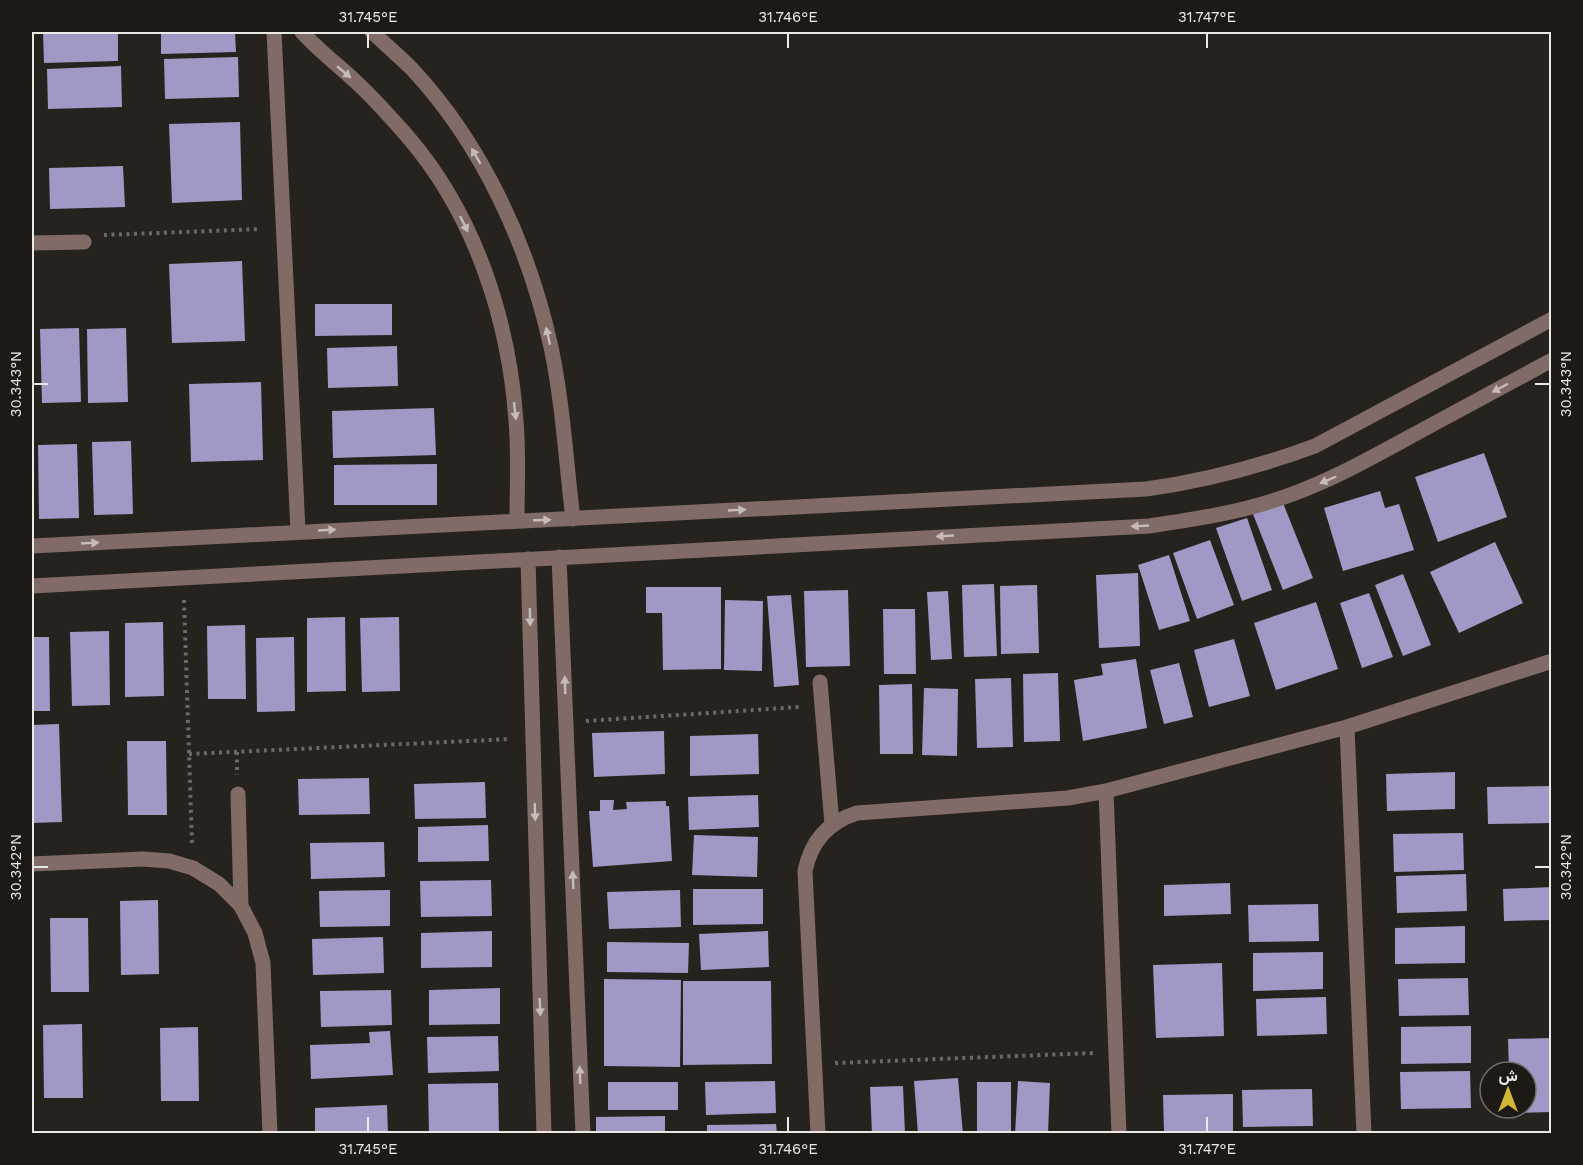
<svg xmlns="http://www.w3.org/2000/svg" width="1583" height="1165" viewBox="0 0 1583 1165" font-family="'Work Sans',Vazirmatn,sans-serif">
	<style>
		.building { fill: #a298c5 }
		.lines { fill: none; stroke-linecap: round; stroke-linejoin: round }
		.path { stroke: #6b6965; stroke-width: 4; stroke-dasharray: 3 4.5; stroke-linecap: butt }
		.minor { stroke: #816b67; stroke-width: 15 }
		.oneway { fill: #c6bdba }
		.ticks { fill: none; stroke: #ebe9e6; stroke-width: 2 }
		.neatline { fill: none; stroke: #ebe9e6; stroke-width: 2 }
		.ticks-label { font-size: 15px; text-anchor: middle; fill: #ebe9e6 }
	</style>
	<rect width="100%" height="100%" fill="#26231f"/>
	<path class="building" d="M43,32H118V61L44,63Z
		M161,32H235L236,52L161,54Z
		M238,57L239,97L165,99L164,59Z
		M121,66L122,107L48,109L47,69Z
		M240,122L242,200L172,203L169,124Z
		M123,166L125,207L50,209L49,168Z
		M242,261L245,341L172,343L169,264Z
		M315,304H392V335L315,336Z
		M79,328L81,402L42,403L40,329Z
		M126,328L128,402L88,403L87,329Z
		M397,346L398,386L328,388L327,348Z
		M261,382L263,460L191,462L189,384Z
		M434,408L436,455L333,458L332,411Z
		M131,441L133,514L94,515L92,442Z
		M77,444L79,518L39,519L38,445Z
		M1484,453L1507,517L1438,542L1415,477Z
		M437,464V505H334V465Z
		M1380,491L1385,508L1399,504L1414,550L1343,571L1324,508Z
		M1283,503L1313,578L1283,590L1253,514Z
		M1247,518L1272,590L1242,601L1216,528Z
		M1210,540L1234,605L1197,619L1173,553Z
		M1495,542L1523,603L1459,633L1430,572Z
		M1169,555L1190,621L1159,630L1138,565Z
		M1138,573L1140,646L1099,648L1096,575Z
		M1403,574L1431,645L1403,656L1375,585Z
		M994,584L997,656L964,657L962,585Z
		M1037,585L1039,653L1001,654L1000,586Z
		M646,587H721V669L663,670L662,613H646Z
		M848,590L850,666L806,667L804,591Z
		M948,591L952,659L931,660L927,592Z
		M1369,593L1393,657L1362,668L1340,603Z
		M791,595L799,685L774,687L767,596Z
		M725,600L763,601L762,671L724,670Z
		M1316,602L1338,669L1276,690L1254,623Z
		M883,609H915L916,674H884Z
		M345,617L346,691L307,692V618Z
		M399,617L400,691L362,692L360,618Z
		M163,622L164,696L125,697V623Z
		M245,625L246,699H208L207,626Z
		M109,631L110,705L72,706L70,632Z
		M32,637H49L50,711H32Z
		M294,637L295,711L257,712L256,638Z
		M1234,639L1250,696L1209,707L1194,650Z
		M1136,659L1147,728L1083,741L1074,680L1103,675L1101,664Z
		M1179,663L1193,717L1164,724L1150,670Z
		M1058,673L1060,741L1024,742L1023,674Z
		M1011,678L1013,747L977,748L975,679Z
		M912,684L913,754H880L879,685Z
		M924,688L958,689L957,756L922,755Z
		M59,724L62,822L32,823V725Z
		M664,731L665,774L594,777L592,733Z
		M758,734L759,774L690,776V736Z
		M127,741H166L167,815H128Z
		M1455,772V809L1387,811L1386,774Z
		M369,778L370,814L299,815L298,779Z
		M485,782L486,818L415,819L414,784Z
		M1552,786V823L1488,824L1487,787Z
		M758,795L759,827L689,830L688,797Z
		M600,800H614L613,810L627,809L626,802L666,801V806H669L672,861L593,867L589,811H600Z
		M488,825L489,861L418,862V827Z
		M1463,833L1464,870L1394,872L1393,834Z
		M694,835L758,837L757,877L692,875Z
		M384,842L385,877L311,879L310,843Z
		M1466,874L1467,911L1397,913L1396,876Z
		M491,880L492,916L421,917L420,881Z
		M1230,883L1231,914L1164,916V885Z
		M1552,887V920L1504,921L1503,889Z
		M693,889H763V924L693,925Z
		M390,890V926L320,927L319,891Z
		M680,890L681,927L609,929L607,892Z
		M158,900L159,974L121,975L120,901Z
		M1318,904L1319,941L1249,942L1248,905Z
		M50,918H88L89,992H51Z
		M1465,926V963L1395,964V928Z
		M492,931V967L421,968V933Z
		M768,931L769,967L701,970L699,934Z
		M383,937L384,973L313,975L312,939Z
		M607,942L689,943L688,973L607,972Z
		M1323,952V989L1253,991V953Z
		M1222,963L1224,1036L1156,1038L1153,965Z
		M1468,978L1469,1015L1399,1016L1398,979Z
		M604,979L681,980L680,1067L604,1066Z
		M683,981H771L772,1064L683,1065Z
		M500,988V1024L429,1025V990Z
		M391,990L392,1025L321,1027L320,991Z
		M1326,997L1327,1034L1257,1036L1256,999Z
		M82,1024L83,1098H44L43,1025Z
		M1471,1026V1063L1401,1064V1027Z
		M198,1027L199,1101H161L160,1028Z
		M390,1031L393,1075L311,1079L310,1045L370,1043L369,1032Z
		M498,1036L499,1071L428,1073L427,1037Z
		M1552,1038V1112L1510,1113V1108H1526V1072H1509L1508,1039Z
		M1470,1071L1471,1108L1401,1109L1400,1072Z
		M958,1078L963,1134H918L914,1081Z
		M775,1081L776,1113L706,1115L705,1082Z
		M1018,1081L1050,1083L1048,1134H1015Z
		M608,1082H678V1110H608Z
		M977,1082H1011V1134H977Z
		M498,1083L499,1133L429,1134L428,1084Z
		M903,1086L905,1134H872L870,1087Z
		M1312,1089L1313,1126L1243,1127L1242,1090Z
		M1233,1094V1131L1164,1132L1163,1095Z
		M387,1105L388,1134H315V1108Z
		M665,1116V1134H596V1117Z
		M776,1124L777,1134H707V1125Z"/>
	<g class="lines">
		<path class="path" d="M104,235L261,229
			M184,600L192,844
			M586,721L800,707
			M237,752V775
			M189,754L511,739
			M835,1063L1094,1053"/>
		<path class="minor" d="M274,32L298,531
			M302,32C318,50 337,64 355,81C374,98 391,118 408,137C475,215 509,320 516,421C519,454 517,488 517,521
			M372,32C385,44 399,56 412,69C483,145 529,247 551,347C563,404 566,462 573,519
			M32,243L84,242
			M32,546L1146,489C1206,481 1258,467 1315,446L1552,319
			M559,557L583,1134
			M528,559L544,1134
			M32,586L1149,526C1196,519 1243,512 1287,496C1332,480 1373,457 1415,434C1460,410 1506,385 1552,360
			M820,682L832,824
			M1347,727L1364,1134
			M1106,791L1119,1134
			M238,794L241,906
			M32,864L143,859L169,861L193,868L219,884L241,906L255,933L263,963L270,1134
			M818,1134L805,871C811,841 828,822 857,813L1068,798L1106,791L1347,727L1552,661"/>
	</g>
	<defs><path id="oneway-solid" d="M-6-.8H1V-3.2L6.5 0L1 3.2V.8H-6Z" transform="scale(1.5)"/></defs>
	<g class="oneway">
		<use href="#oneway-solid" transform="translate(344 72) rotate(40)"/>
		<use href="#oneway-solid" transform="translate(476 156) rotate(-120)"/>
		<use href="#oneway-solid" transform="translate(464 224) rotate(64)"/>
		<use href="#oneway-solid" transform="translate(548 336) rotate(-103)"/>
		<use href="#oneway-solid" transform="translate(1500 388) rotate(152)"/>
		<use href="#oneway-solid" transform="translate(515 411) rotate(83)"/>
		<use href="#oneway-solid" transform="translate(1328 480) rotate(157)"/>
		<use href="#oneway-solid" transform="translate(737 510) rotate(-3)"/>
		<use href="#oneway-solid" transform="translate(542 520) rotate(-2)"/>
		<use href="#oneway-solid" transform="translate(1140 526) rotate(177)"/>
		<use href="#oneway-solid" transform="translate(327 530) rotate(-3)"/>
		<use href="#oneway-solid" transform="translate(945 536) rotate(177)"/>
		<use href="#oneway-solid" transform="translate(90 543) rotate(-3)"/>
		<use href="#oneway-solid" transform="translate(530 617) rotate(89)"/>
		<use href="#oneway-solid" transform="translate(565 685) rotate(-92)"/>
		<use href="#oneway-solid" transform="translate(535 812) rotate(88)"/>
		<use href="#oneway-solid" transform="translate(573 880) rotate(-92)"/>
		<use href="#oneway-solid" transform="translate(540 1007) rotate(88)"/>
		<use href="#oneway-solid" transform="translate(580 1075) rotate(-92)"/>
	</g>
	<path class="ticks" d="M368,33V48M788,33V48M1207,33V48M33,384H48M1535,384H1550M33,867H48M1535,867H1550M368,1117V1132M788,1117V1132M1207,1117V1132"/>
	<rect width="1583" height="1165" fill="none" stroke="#1d1a16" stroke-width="66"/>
	<g transform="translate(1508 1090)"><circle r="28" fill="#1d1a16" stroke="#6f6d69" stroke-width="1.5"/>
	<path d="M0-4.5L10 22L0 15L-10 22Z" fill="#d3b635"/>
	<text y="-9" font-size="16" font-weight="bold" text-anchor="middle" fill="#ebe9e6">ش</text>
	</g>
	<rect x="33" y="33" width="1517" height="1099" class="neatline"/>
	<g class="ticks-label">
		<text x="368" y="22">31.745°E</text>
		<text x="788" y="22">31.746°E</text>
		<text x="1207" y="22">31.747°E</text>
		<text transform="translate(16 384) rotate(-90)" y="5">30.343°N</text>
		<text transform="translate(1566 384) rotate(-90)" y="5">30.343°N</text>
		<text transform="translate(16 867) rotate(-90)" y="5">30.342°N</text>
		<text transform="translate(1566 867) rotate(-90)" y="5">30.342°N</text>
		<text x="368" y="1154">31.745°E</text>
		<text x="788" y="1154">31.746°E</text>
		<text x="1207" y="1154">31.747°E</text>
	</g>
</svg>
